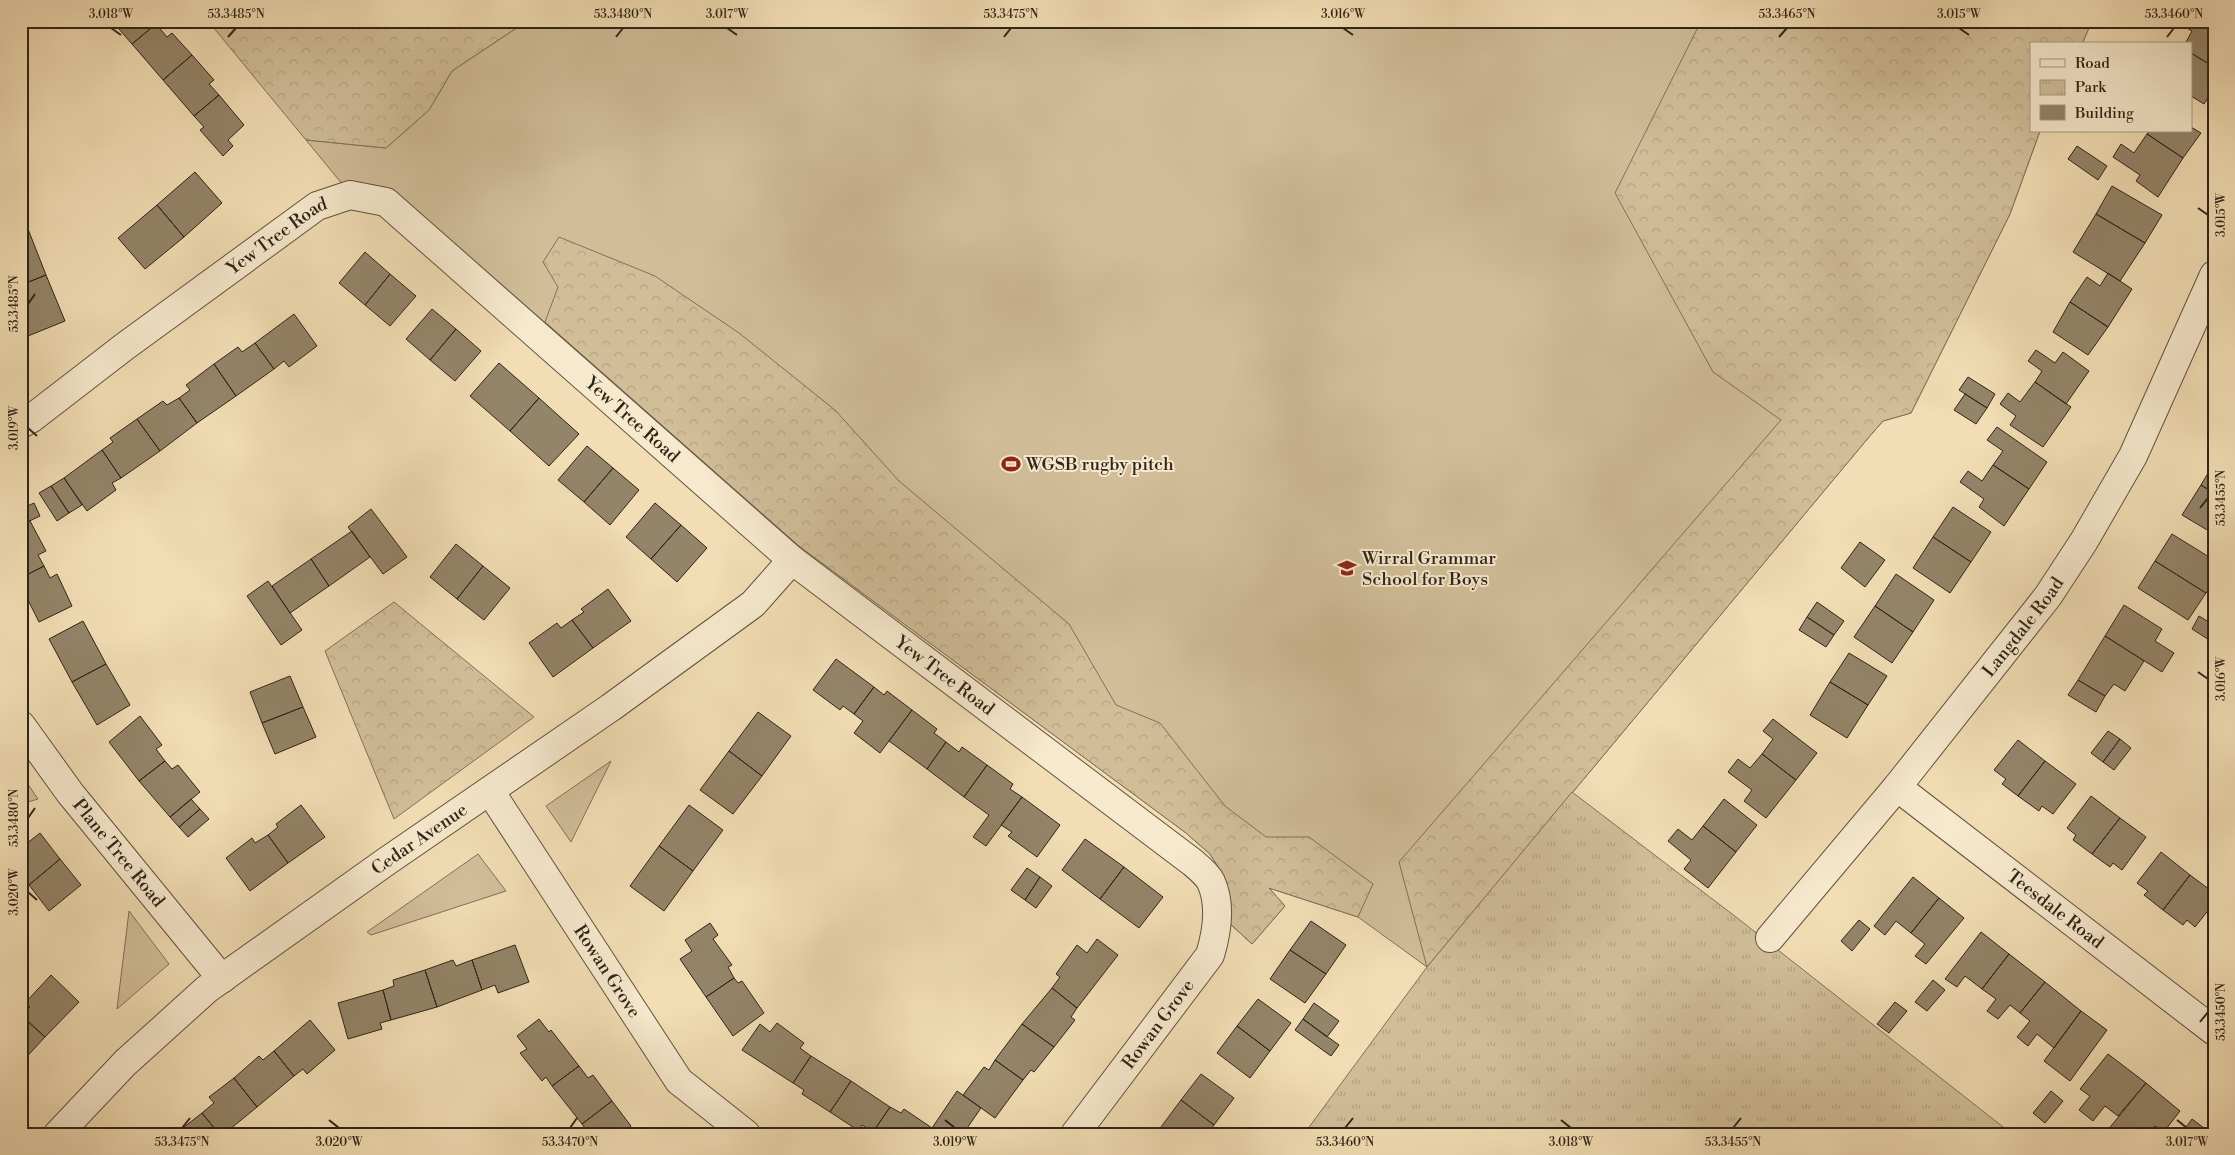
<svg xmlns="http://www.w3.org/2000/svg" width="2235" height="1155" viewBox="0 0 2235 1155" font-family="'Libre Bodoni',serif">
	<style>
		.grass { fill: #d1be99; stroke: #807158 }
		.forest { fill: url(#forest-crowns); stroke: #807158 }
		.park { fill: url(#park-tufts); stroke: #807158 }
		.building { fill: #948469; stroke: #2f2418 }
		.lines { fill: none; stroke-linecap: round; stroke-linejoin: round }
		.minor-casing { stroke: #60523f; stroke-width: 30 }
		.minor { stroke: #f7e9ce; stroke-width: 28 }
		.ticks { fill: none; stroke: #2f2418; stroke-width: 2 }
		.labels { text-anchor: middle; stroke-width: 4; stroke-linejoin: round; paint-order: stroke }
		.street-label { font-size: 18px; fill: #2f2418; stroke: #f7e9ce }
		.poi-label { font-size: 18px; fill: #2f2418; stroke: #f7e9ce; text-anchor: start }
		.neatline { fill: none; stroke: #2f2418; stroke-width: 2 }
		.ticks-label { font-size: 12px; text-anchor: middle; fill: #2f2418 }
	</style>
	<defs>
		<pattern id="forest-crowns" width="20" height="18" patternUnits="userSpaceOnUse" patternTransform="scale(1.25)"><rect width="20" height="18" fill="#d1be99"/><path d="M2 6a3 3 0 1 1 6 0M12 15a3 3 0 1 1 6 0" fill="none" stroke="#b4a383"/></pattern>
		<pattern id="park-tufts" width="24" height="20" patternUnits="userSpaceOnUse" patternTransform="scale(1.25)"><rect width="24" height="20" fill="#d1be99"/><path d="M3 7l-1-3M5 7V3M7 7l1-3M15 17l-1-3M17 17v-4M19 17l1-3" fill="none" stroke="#b4a383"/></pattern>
	</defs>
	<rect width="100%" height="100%" fill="#f2ddb4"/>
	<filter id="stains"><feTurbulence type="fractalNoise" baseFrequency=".004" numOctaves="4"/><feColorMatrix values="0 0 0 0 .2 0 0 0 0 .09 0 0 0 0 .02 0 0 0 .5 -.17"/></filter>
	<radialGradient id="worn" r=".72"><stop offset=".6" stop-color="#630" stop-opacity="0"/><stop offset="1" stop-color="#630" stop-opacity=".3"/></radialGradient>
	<path class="grass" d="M527,21H2092L2082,44H2031V131H2040L2010,214L1911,413L1883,421L1869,437L1427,967L1358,917L1269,888L1285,906L1252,944L1228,922L1224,876L1210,854L1186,833L799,546L403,199L374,185H343L306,140L386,148L429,110L452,71Z
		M611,761L571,842L546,806Z
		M21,774L38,799L21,804Z
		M478,854L506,891L371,935L367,932Z
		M129,911L169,964L117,1009Z"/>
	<path class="forest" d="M208,21H527L452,71L429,110L386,148L306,140Z
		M1701,21H2092L2082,44H2031V131H2040L2010,214L1911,413L1883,421L1869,437L1427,967L1399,862L1781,420L1713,372L1615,193Z
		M559,237L655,276L739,333L835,410L899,481L1069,624L1116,705L1160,723L1225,806L1266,837H1309L1373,884L1358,917L1269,888L1285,906L1252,944L1228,922L1224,876L1210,854L1186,833L799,546L545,322L558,287L543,262Z
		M394,602L534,717L394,819L325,651Z"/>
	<path class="park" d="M1572,792L1736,917L2012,1134H1304L1427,967Z"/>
	<path class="building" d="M112,21H154L156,24L132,44Z
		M2174,21H2205L2211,25L2214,21V67L2191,53V44H2185L2192,31Z
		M156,24L167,37L172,33L192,55L163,80L132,44Z
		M2191,53L2214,67V88L2204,104L2191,96Z
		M192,55L214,80L209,84L219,95L194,116L163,80Z
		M219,95L244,125L228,140L233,146L223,156L200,130L204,127L194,116Z
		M2191,127L2201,133L2183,158L2147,134L2149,131H2191Z
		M2147,134L2183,158L2158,197L2136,181L2140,175L2113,157L2121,144L2134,153Z
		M2077,146L2107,166L2098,180L2068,159Z
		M195,172L222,203L184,237L157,205Z
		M2112,186L2162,215L2145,243L2096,214Z
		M157,205L184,237L145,269L118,238Z
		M2096,214L2145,243L2120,281L2073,252Z
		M28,229L46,275L21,285V232Z
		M365,252L390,274L365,305L339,283Z
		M2108,273L2132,289L2108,327L2070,302L2087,277L2100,286Z
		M390,274L416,296L390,326L365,305Z
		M46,275L65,321L28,336L21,320V285Z
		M2070,302L2108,327L2088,355L2053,332Z
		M432,309L456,329L430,360L406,339Z
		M294,314L317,346L289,367L284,361L274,369L255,343Z
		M456,329L481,351L455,381L430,360Z
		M255,343L274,369L236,396L214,364L238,347L242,352Z
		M2036,350L2055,363L2063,352L2089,371L2066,404L2035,382L2042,371L2028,361Z
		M499,363L539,398L510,431L470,396Z
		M214,364L236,396L197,423L179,398L190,390L186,385Z
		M1968,377L1995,394L1987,408L1959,390Z
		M2035,382L2071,407L2043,447L2010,425L2016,416L2000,404L2008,393L2020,402Z
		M1965,394L1987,408L1976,424L1954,410Z
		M179,398L197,423L160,451L137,419L163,401L167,405Z
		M539,398L579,434L549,466L510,431Z
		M137,419L160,451L121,478L102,450L113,442L110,438Z
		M1997,427L2047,462L2029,489L1993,465L2003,451L1987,440Z
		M587,446L613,468L584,502L558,480Z
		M102,450L121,478L112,483L116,490L87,511L64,478Z
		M2214,463V493L2201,485Z
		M1993,465L2029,489L2004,526L1979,507L1984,499L1960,482L1968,471L1982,481Z
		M613,468L639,490L610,525L584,502Z
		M64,478L82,505L69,513L51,486Z
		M2201,485L2214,493V534L2182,515Z
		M51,486L69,513L57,521L39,493Z
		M34,503L40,516L21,525V509Z
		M655,503L681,525L651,559L626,537Z
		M1953,507L1991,532L1971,562L1933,537Z
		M371,509L407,557L383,574L348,527Z
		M30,521L46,551L38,555L44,566L21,578V525Z
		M681,525L707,548L677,582L651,559Z
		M352,531L370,557L329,586L311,559Z
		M2172,534L2214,560V580L2206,593L2155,561Z
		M1933,537L1971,562L1950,593L1913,568Z
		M1860,542L1885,560L1865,587L1841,568Z
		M456,544L483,566L457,599L430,577Z
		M311,559L329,586L290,613L272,586Z
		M2155,561L2206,593L2188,620L2138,588Z
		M44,566L50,578L57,574L72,606L39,622L21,586V578Z
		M483,566L510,588L484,620L457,599Z
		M1896,574L1934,600L1913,632L1875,606Z
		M268,581L302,630L281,645L247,596Z
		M608,589L631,621L593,648L572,620L584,612L581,609Z
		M1817,602L1844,621L1834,635L1807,617Z
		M2124,605L2162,629L2155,641L2174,653L2162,672L2105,636Z
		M1875,606L1913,632L1892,663L1854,637Z
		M2199,616L2214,625V643L2192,629Z
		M1807,617L1834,635L1826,647L1799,630Z
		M572,620L593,648L553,677L529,643L557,623L561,628Z
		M83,621L106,664L72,682L49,639Z
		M2105,636L2144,661L2125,691L2114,684L2105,696L2078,680Z
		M1849,653L1887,676L1868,705L1830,682Z
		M836,659L874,687L854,714L843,706L840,710L813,690Z
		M106,664L130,705L97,725L72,682Z
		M290,676L303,707L262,723L250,692Z
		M2078,680L2105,696L2096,712L2068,695Z
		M1830,682L1868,705L1847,738L1810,715Z
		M874,687L884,695L887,691L912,710L880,753L854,733L863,721L854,714Z
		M303,707L316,737L275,754L262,723Z
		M912,710L937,729L934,733L946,742L927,769L889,741Z
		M758,712L791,736L762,776L729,751Z
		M140,716L162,745L156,749L165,761L139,781L109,742Z
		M1773,719L1817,753L1796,780L1762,754L1773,739L1763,731Z
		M2108,731L2120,739L2103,762L2091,753Z
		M2120,739L2131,748L2114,770L2103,762Z
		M2018,740L2045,761L2018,796L2002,784L2006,779L1994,770Z
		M946,742L959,752L962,747L987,765L964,797L927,769Z
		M729,751L762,776L733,814L700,790Z
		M1762,754L1796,780L1766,818L1744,801L1752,790L1728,772L1738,759L1750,768Z
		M165,761L172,769L178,765L200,792L170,817L139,781Z
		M2045,761L2076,784L2053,814L2042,806L2039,811L2018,796Z
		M987,765L1013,784L1010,789L1022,797L986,846L973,837L989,815L964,797Z
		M2091,796L2120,818L2092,854L2073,840L2076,835L2067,828Z
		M1022,797L1060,825L1037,857L1008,836L1012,832L1001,825Z
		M191,799L200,809L179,827L170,817Z
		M1724,799L1757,825L1736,852L1703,826Z
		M301,805L325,837L288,863L268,835L278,827L276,824Z
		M689,805L723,830L693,871L659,846Z
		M200,809L209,819L188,837L179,827Z
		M2120,818L2146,837L2122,870L2113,863L2110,867L2092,854Z
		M1703,826L1736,852L1708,888L1684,869L1691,860L1668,841L1678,829L1692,840Z
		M40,833L60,859L29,885L21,876V848Z
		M268,835L288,863L250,891L226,858L252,838L255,843Z
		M1085,839L1124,867L1100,899L1062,870Z
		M659,846L693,871L664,911L630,886Z
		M2161,852L2190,875L2163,910L2144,895L2148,891L2137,883Z
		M60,859L81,885L49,911L29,885Z
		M1124,867L1163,897L1139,928L1100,899Z
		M1027,868L1040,877L1025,900L1011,890Z
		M2190,875L2214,893V903L2195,927L2187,920L2183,925L2163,910Z
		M1040,877L1052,886L1036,908L1025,900Z
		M1913,877L1939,898L1911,933L1896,921L1885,935L1874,926Z
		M1939,898L1964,918L1926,964L1915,956L1925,944L1911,933Z
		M1859,920L1870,929L1852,951L1841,941Z
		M1311,921L1346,945L1326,974L1290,950Z
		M710,923L718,935L713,939L732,965L728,967L734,978L706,997L680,959L692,951L685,940Z
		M1981,932L2009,954L1982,989L1965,976L1957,987L1945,979Z
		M1097,939L1118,955L1077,1008L1052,988L1060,977L1056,974L1077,945L1087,953Z
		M515,945L529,982L498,993L495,985L482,990L472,960Z
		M1290,950L1326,974L1305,1003L1270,979Z
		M2009,954L2045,982L2020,1013L2010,1005L1998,1019L1987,1011L1996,999L1982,989Z
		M453,960L456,966L472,960L482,990L437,1007L425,970Z
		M425,970L437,1007L391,1020L383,990L394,986L393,980Z
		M51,975L79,1002L45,1037L22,1015L30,1007L25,1003Z
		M734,978L738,983L742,981L764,1013L733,1036L706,997Z
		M1933,980L1945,990L1927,1011L1915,1002Z
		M2045,982L2081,1011L2054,1048L2037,1034L2028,1046L2017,1037L2030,1021L2020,1013Z
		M1052,988L1077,1008L1071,1017L1075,1020L1054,1047L1022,1024Z
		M383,990L391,1020L380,1023L382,1029L348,1039L338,1003Z
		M1258,999L1291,1023L1270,1051L1237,1026Z
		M1895,1002L1907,1011L1889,1033L1877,1024Z
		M1314,1003L1339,1021L1327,1037L1303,1019Z
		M2081,1011L2107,1030L2070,1081L2044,1061Z
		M21,1016L45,1037L21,1063Z
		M539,1019L549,1032L551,1030L579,1066L552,1086L546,1077L542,1081L520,1053L527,1049L517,1036Z
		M1303,1019L1339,1045L1331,1056L1295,1030Z
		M310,1020L335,1050L307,1074L303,1069L294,1076L274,1051Z
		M777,1023L804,1043L800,1048L811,1056L793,1083L742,1050L760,1024L770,1032Z
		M1022,1024L1054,1047L1034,1072L1031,1070L1023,1080L995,1060Z
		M1237,1026L1270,1051L1250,1078L1217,1053Z
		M274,1051L294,1076L257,1107L234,1078L259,1056L263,1060Z
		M2108,1054L2146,1083L2118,1116L2105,1106L2093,1121L2079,1110L2090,1096L2080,1089Z
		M811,1056L851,1081L830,1112L802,1094L804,1090L793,1083Z
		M995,1060L1023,1080L995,1118L963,1095L984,1067L989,1070Z
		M579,1066L588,1078L593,1075L612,1101L582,1124L552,1086Z
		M1201,1074L1234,1098L1214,1125L1181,1100Z
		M234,1078L257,1107L224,1134H219L202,1113L214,1103L209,1097Z
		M851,1081L890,1107L873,1132L862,1125L859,1131L830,1112Z
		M2146,1083L2180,1111L2163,1133L2155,1126L2148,1134H2110L2107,1131Z
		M957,1091L981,1108L963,1134H941L932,1128Z
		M2051,1091L2063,1101L2045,1123L2033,1113Z
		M1181,1100L1214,1125L1208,1134H1171L1161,1127Z
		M612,1101L631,1126L628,1129L631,1134H589L582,1124Z
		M890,1107L901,1113L904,1109L932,1128L928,1134H876L873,1132Z
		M202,1113L219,1134H175Z
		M2192,1119L2212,1134H2181Z"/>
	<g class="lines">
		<g class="minor-casing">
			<g id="minor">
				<path id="s1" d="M21,424L32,418L124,347L317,206L350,195L386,202L792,560L1192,862C1198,867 1207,874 1211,882C1221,904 1217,932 1210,955L1075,1134"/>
				<path id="s2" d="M21,725L70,793L222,979"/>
				<path id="s3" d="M1897,787L2214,1031"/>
				<path id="s4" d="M490,791L679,1081L746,1134"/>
				<path id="s5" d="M1770,938L1897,787L2048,596L2084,541L2133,456L2214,275"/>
				<path id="s6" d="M58,1134L125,1063L207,989L387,861L610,708L753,604L792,560"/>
			</g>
		</g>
		<use href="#minor" class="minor"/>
	</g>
	<path class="ticks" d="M111,28L121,35M727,28L737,35M1343,28L1353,35M1959,28L1969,35M228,37L236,28M616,37L623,28M1004,37L1011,28M1779,37L1787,28M2167,37L2174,28M2198,208L2208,215M28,304L35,294M28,428L37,436M2200,508L2208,498M2198,672L2208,679M28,818L35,808M28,892L37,900M2200,1022L2208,1012M329,1120L339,1128M945,1120L955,1128M1561,1120L1571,1128M2177,1120L2187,1128M182,1128L190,1118M570,1128L577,1118M1345,1128L1353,1118M1733,1128L1741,1118"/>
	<defs>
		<g id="stadium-bare" transform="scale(1.5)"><path d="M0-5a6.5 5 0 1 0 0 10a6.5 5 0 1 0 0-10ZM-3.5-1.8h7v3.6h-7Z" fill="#8f2418" stroke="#f7e9ce" stroke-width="2.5" paint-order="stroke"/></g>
		<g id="school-bare" transform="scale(1.5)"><path d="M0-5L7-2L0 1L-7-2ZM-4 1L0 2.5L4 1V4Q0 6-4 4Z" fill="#8f2418" stroke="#f7e9ce" stroke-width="2.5" paint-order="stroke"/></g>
	</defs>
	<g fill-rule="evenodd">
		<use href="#stadium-bare" x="1011" y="464"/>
		<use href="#school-bare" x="1347" y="568"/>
	</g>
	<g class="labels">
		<g class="street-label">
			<text dy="6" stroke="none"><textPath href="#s1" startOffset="318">Yew Tree Road</textPath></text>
			<text dy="6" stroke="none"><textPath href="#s1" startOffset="768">Yew Tree Road</textPath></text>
			<text dy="6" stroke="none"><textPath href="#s5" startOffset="401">Langdale Road</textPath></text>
			<text dy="6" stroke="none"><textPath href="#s1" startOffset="1172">Yew Tree Road</textPath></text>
			<text dy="6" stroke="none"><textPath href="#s6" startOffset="468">Cedar Avenue</textPath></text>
			<text dy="6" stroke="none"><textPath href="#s2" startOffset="161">Plane Tree Road</textPath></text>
			<text dy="6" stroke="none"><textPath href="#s3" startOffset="200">Teesdale Road</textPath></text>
			<text dy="6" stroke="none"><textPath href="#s4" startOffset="215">Rowan Grove</textPath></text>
			<text transform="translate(1158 1024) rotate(-53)" y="6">Rowan Grove</text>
		</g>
		<g class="poi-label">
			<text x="1026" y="470">WGSB rugby pitch</text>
			<text x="1362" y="564">Wirral Grammar<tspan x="1362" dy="21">School for Boys</tspan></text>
		</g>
	</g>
	<rect width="2235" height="1155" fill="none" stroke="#f2ddb4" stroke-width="55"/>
	<rect x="2030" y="42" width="162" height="90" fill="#f7e9ce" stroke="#a79a85"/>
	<rect x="2040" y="59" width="25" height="8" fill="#f7e9ce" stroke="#a79a85"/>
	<text x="2075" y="68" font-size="15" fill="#2f2418">Road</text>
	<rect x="2040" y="80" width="25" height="15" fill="url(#park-tufts)" stroke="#a79a85"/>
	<text x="2075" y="92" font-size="15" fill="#2f2418">Park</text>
	<rect x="2040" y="105" width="25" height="15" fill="#948469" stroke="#a79a85"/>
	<text x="2075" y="118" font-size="15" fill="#2f2418">Building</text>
	<rect x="28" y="28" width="2180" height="1100" class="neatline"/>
	<g class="ticks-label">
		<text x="111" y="18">3.018°W</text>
		<text x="236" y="18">53.3485°N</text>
		<text x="623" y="18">53.3480°N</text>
		<text x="727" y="18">3.017°W</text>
		<text x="1011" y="18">53.3475°N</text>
		<text x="1343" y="18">3.016°W</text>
		<text x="1787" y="18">53.3465°N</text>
		<text x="1959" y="18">3.015°W</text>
		<text x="2174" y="18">53.3460°N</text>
		<text transform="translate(2221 215) rotate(-90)" y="4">3.015°W</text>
		<text transform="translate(14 304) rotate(-90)" y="4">53.3485°N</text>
		<text transform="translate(14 428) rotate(-90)" y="4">3.019°W</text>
		<text transform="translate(2221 498) rotate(-90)" y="4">53.3455°N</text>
		<text transform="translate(2221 679) rotate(-90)" y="4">3.016°W</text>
		<text transform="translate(14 818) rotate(-90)" y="4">53.3480°N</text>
		<text transform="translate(14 892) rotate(-90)" y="4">3.020°W</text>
		<text transform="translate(2221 1012) rotate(-90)" y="4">53.3450°N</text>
		<text x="182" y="1146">53.3475°N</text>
		<text x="339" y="1146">3.020°W</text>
		<text x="570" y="1146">53.3470°N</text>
		<text x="955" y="1146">3.019°W</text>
		<text x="1345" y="1146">53.3460°N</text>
		<text x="1571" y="1146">3.018°W</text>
		<text x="1733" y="1146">53.3455°N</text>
		<text x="2187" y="1146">3.017°W</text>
	</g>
	<rect width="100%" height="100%" filter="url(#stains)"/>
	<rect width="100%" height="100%" fill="url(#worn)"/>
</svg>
